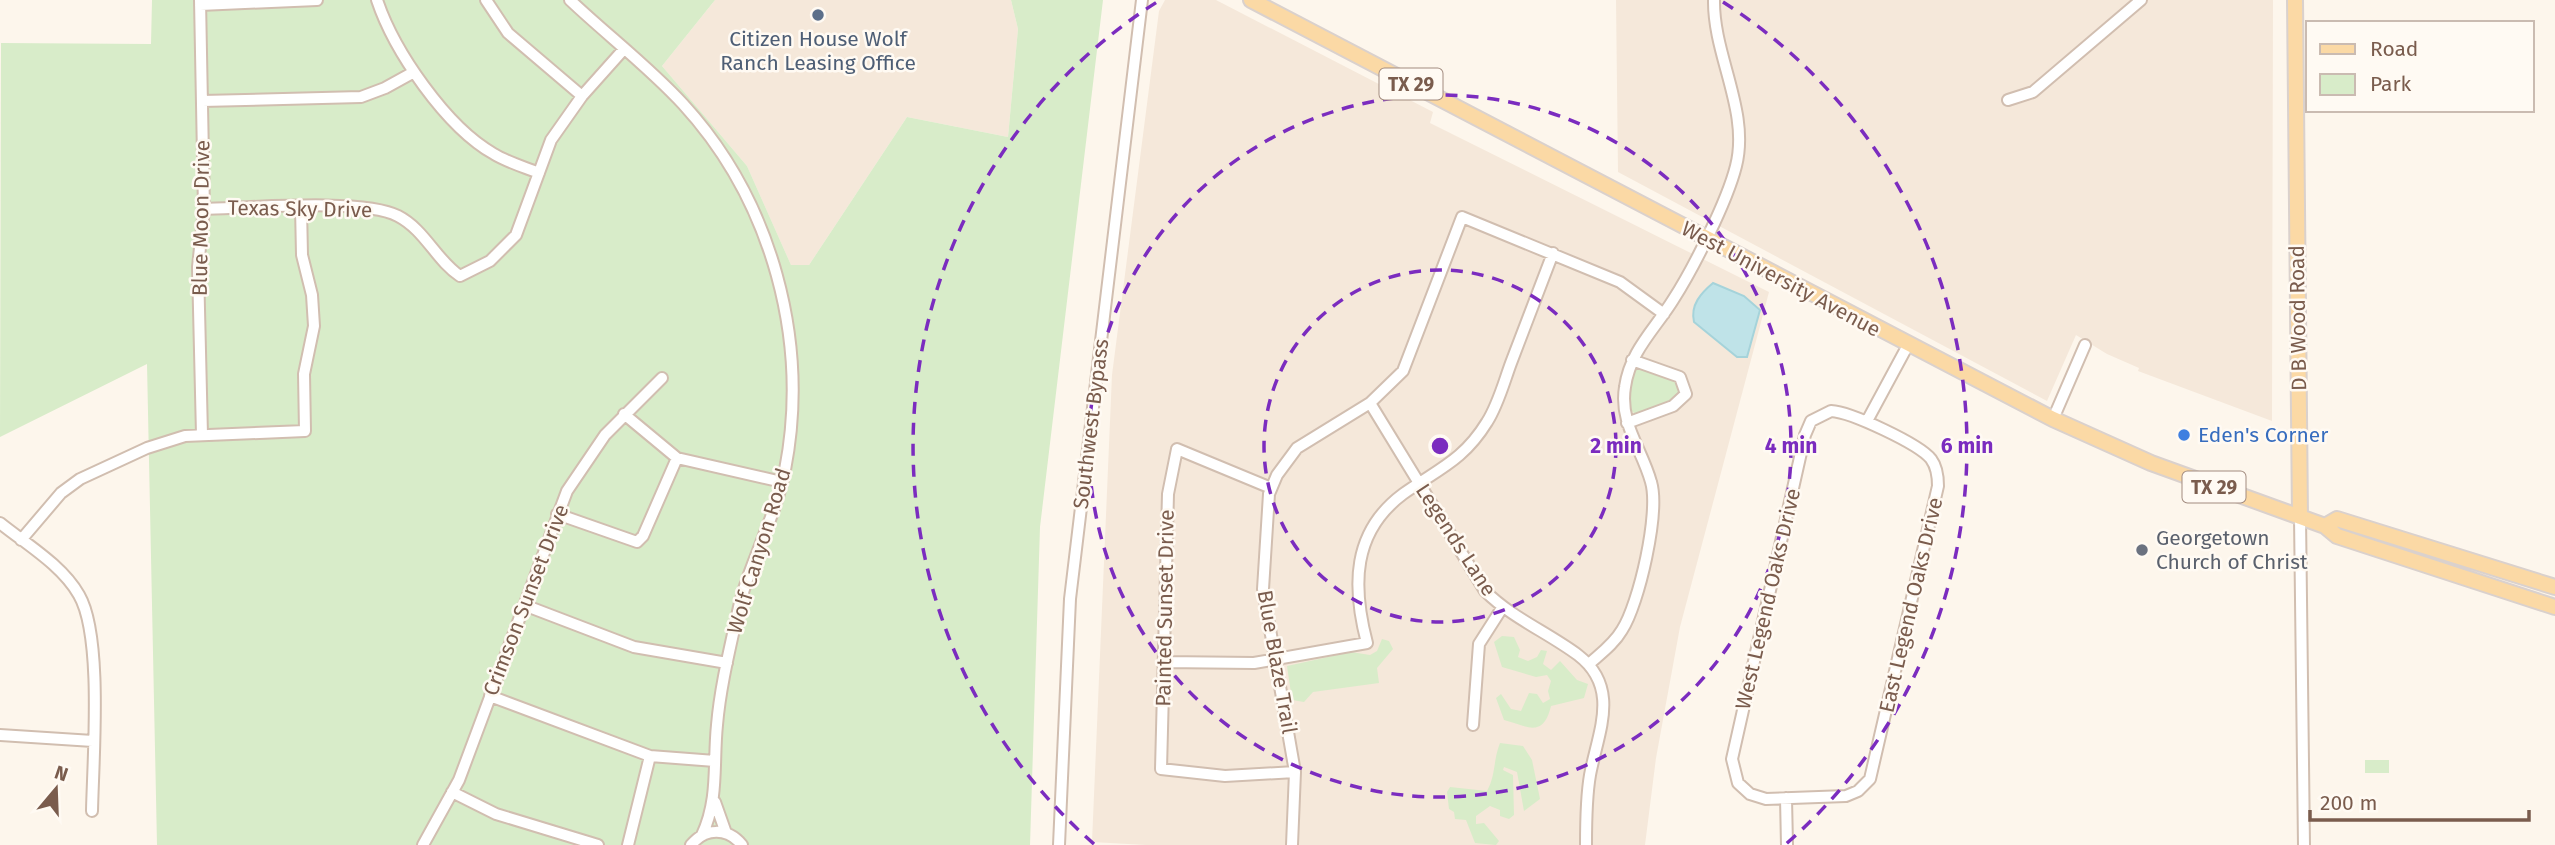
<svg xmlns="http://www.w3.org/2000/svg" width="2555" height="845" viewBox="0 0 2555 845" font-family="'Fira Sans',sans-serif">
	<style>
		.residential { fill: #f5e8da }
		.green { fill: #d8ecc9 }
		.water { fill: #bfe3e8; stroke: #a5d3da; stroke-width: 2 }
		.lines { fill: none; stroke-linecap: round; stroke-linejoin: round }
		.minor-casing { stroke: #d1beb0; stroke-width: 14 }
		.major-casing { stroke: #dad1cd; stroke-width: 18 }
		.minor { stroke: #fff; stroke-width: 10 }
		.major { stroke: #fbd9a5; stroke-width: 14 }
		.ring { fill: none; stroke: #7b2cbf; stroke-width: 3.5; stroke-dasharray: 12 9 }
		.service-dot { fill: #5c6f8a; stroke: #fffaf3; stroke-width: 2.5 }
		.shop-dot { fill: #3f7fe0; stroke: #fffaf3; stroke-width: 2.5 }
		.worship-dot { fill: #6b7280; stroke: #fffaf3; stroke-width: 2.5 }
		.labels { text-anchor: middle; stroke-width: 5; stroke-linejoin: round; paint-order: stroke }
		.shield { fill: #fffaf3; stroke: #a28b7f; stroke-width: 2 }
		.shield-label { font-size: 19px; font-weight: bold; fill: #7a5c4d }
		.service-label { font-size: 21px; fill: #4e5e75; stroke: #fffaf3 }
		.street-label { font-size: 21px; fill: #7a5c4d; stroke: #fffaf3 }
		.shop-label { font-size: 21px; fill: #366cbe; stroke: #fffaf3; text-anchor: start }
		.worship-label { font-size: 21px; fill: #5b616d; stroke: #fffaf3; text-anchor: start }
		.centre { fill: #7b2cbf; stroke: #fffaf3; stroke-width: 3.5 }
		.ring-label { font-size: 21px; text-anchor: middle; font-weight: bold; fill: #7b2cbf; stroke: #fffaf3; stroke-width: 5; stroke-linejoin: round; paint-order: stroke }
	</style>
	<rect width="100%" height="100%" fill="#fdf6ec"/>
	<path class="residential" d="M715,0H1011L1018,29L1008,137L907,117L809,265H791L747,166L662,66Z
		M1165,0H1216L1433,112L1430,123L1769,292L1680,627L1656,758L1645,845H1146L1092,842L1112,375L1159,11Z
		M1616,0H2273L2272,421L2138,371L2139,368L2107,354L2076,335L2047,401L1618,172Z"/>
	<path class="green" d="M152,0H715L662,66L747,166L791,265H809L907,117L1008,137L1018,29L1011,0H1103L1040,527L1030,845H157L147,364L0,437L1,43L151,44Z
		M1642,368L1677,381L1681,392L1674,400L1635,414L1630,409L1629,389L1634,370Z
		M1502,636L1514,637L1520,650L1518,657L1528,661L1537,657L1541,650L1547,651L1543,664L1551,670L1560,661L1577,680L1588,684L1584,698L1551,706C1543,739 1527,726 1504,720L1496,698L1501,694L1511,709L1521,711L1529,693L1537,694L1543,703L1550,699L1548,691L1551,681L1547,675L1536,677L1502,667L1494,642Z
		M1382,639L1389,641L1393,649L1377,668L1379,683L1313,692L1304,702L1292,700L1287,666L1351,652L1370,655L1377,651Z
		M1500,743L1523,746L1532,760L1540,799L1524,811L1517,772L1504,767L1503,770L1513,775L1514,815L1509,819L1500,816V810L1490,806L1476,816V824L1484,823L1499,841L1496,845L1475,843L1466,820L1455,819L1454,812L1449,809L1447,792L1450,787L1487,791C1496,775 1493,760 1500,743Z
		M2365,760H2389V773H2365Z"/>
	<path class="water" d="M1713,283L1744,296L1760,310L1747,357H1737L1694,322C1690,305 1701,293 1713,283Z"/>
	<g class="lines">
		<g class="minor-casing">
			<path id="minor" d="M200,0L204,209L198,267L202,435
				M377,0C394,51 446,127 494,154C507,162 524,167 539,173
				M486,0L508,33L582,96
				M570,0C607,35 649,67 683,104C772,201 810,341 785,470C775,520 747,566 737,616C729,652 720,689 717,725C713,763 719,799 702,835
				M200,5L317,0
				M2008,100L2033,92L2141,0
				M202,101L361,97L385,88L414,72
				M204,209C247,208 365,198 398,216C425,230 436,260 460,276L490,261L516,235L551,140L582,96L624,49
				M1370,403L1485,591C1512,618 1547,632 1578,655C1621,688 1598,732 1590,775C1586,798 1586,822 1586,845
				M1831,411C1851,412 1919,444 1931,459C1937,467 1938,476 1938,486L1870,779L1858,791L1846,796L1766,799L1750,794L1738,783L1732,759L1805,435L1811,421Z
				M624,414L677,458L782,482
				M2053,419L2085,345
				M1867,421L1908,345
				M1627,423L1673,406L1686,394L1680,377L1632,360
				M1271,488L1177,449L1168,494L1161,769L1225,776L1295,772
				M557,514L637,542L643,536L677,458
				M2300,517L2304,845
				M0,523C26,544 62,565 79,595C103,636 93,759 92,811
				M21,540L61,493L80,479L147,448L185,436L305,431L304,374L314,326L312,295L302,255L301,207
				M524,605L634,647L727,663
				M1164,662L1254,663L1367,643C1352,586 1352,532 1403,494C1438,469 1463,461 1487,422C1498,405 1504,382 1511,363C1525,326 1539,289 1553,253
				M1589,664C1600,654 1614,644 1622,630C1639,604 1660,512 1651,482C1642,449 1619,423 1625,387C1630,351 1655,329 1673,300C1693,269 1727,202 1736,166C1750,111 1713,55 1714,0
				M490,696L650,756L715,761
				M1473,725L1479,644L1502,608
				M0,735L93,741
				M452,792L496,814L598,845
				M1786,798L1787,845
				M715,802L726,833
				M423,845L459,780L567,491L605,435L662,378
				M628,845L650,756
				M691,845C705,828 727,827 742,845
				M1059,845L1070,599L1142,0
				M1292,845L1295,772L1263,589L1269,494L1277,475L1297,448L1370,403L1403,371L1462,217L1620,282L1664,314"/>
		</g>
		<g class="major-casing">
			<path id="major" d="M1251,0L2053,419L2151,463L2325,526L2337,536L2555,607
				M2295,0L2300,517
				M2325,526L2337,519L2555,587"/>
		</g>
		<use href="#minor" class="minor"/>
		<use href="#major" class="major"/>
	</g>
	<g class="ring">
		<circle cx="1440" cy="446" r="176"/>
		<circle cx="1440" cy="446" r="351"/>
		<path d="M1094 844A527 527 0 0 1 1157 2M1723 2A527 527 0 0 1 1786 844"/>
	</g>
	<circle class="service-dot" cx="818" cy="15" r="7"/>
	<circle class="shop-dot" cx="2184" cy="435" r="7"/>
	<circle class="worship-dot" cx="2142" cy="550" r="7"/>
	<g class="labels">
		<g class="shield">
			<rect x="1379.5" y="68.5" width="63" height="31" rx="5"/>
			<rect x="2182.5" y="471.5" width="63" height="31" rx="5"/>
		</g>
		<g class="shield-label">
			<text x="1411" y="91">TX 29</text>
			<text x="2214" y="494">TX 29</text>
		</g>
		<g class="service-label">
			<text x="818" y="46">Citizen House Wolf<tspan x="818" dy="24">Ranch Leasing Office</tspan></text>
		</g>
		<g class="street-label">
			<text transform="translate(300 209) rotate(1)" y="7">Texas Sky Drive</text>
			<text transform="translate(201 218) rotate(-89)" y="7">Blue Moon Drive</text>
			<text transform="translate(1781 279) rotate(28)" y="7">West University Avenue</text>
			<text transform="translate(2298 318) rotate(-91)" y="7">D B Wood Road</text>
			<text transform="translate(1091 424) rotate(-83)" y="7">Southwest Bypass</text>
			<text transform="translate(1456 540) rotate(57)" y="7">Legends Lane</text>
			<text transform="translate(759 551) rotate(-73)" y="7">Wolf Canyon Road</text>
			<text transform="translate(1768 599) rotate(-77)" y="7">West Legend Oaks Drive</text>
			<text transform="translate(526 600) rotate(-69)" y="7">Crimson Sunset Drive</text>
			<text transform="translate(1911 605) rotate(-77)" y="7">East Legend Oaks Drive</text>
			<text transform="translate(1165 608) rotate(-89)" y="7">Painted Sunset Drive</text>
			<text transform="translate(1277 662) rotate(80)" y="7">Blue Blaze Trail</text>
		</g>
		<g class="shop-label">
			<text x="2198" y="442">Eden's Corner</text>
		</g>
		<g class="worship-label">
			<text x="2156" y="545">Georgetown<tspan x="2156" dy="24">Church of Christ</tspan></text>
		</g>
	</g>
	<circle cx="1440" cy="446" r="10" class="centre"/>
	<g class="ring-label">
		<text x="1616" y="453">2 min</text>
		<text x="1791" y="453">4 min</text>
		<text x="1967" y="453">6 min</text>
	</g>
	<rect x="2306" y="21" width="228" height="91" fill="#fffaf3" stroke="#cabbb1" stroke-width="2"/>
	<rect x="2320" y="44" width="35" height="10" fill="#fbd9a5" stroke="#cabbb1" stroke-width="2"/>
	<text x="2370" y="56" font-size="21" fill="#7a5c4d">Road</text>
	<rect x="2320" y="74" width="35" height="21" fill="#d8ecc9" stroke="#cabbb1" stroke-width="2"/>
	<text x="2370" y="91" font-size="21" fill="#7a5c4d">Park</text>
	<g transform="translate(56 789) rotate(19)" stroke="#fffaf3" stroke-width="5" paint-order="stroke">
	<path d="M0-5L12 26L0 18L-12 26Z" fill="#7a5c4d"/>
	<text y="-10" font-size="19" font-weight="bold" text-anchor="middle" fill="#7a5c4d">N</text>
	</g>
	<path d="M2310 810v10h219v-10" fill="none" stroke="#7a5c4d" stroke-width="3.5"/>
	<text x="2320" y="810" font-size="21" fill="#7a5c4d" stroke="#fffaf3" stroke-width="5" paint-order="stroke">200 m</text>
</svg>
